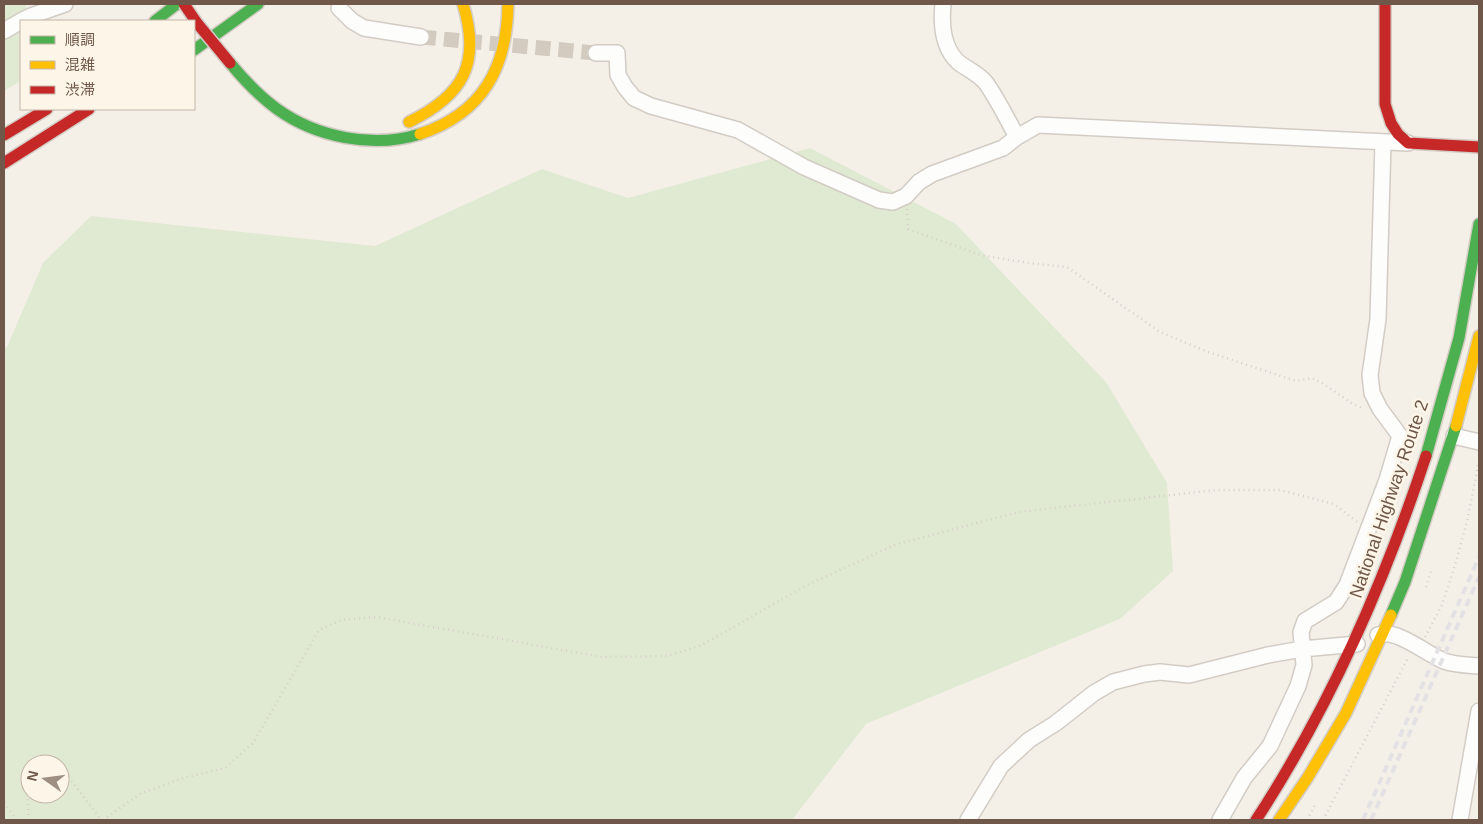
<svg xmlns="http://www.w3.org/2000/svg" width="1483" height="824" viewBox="0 0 1483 824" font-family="Arial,'Noto Sans JP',sans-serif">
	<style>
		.green { fill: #e0ead3; fill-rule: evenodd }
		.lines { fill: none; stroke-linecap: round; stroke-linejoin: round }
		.street-tunnel { stroke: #d3cac0; stroke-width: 15; stroke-dasharray: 15 8; stroke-linecap: butt }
		.street-casing { stroke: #d2ccc4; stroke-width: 18 }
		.fast-casing { stroke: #d3ccc4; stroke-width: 14 }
		.slow-casing { stroke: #d3ccc4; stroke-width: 14 }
		.jam-casing { stroke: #d3ccc4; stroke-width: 14 }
		.path { stroke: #d6cfca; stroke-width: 2.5; stroke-dasharray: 1 4; stroke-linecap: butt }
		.street { stroke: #fdfdfc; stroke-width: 15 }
		.fast { stroke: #4caf50; stroke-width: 11 }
		.slow { stroke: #ffc107; stroke-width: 11 }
		.jam { stroke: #c62828; stroke-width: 11 }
		.rail { stroke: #e4e1e4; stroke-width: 4; stroke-dasharray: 8 5; stroke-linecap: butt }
		.jam-bridge-casing { stroke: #d3cbc5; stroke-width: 14; stroke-linecap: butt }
		.jam-bridge { stroke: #c62828; stroke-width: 11 }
		.labels { text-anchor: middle; stroke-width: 5; stroke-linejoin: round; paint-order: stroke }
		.street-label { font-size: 18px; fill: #6f584a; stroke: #fdf5e7 }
	</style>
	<rect width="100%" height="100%" fill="#f4f0e8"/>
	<path class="green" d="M4,4H26L28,21H21V81L4,91Z
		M810,148L956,224L1106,382L1167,483L1173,571L1120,619L866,724L792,820H4V347H7L43,263L91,216L375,246L542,169L628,198ZM30,764H60V794H30Z"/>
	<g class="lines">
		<path class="street-tunnel" d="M421,37L596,53"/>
		<g class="street-casing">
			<path id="street" d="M943,4C941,24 942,47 958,62C967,69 979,74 986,83C998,100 1007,119 1017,137
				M339,8L352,21L364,28L421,37
				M21,21L31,16L65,4
				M4,31L21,21
				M596,53H617L618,75L625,87L634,98L651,106L738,130L804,167L879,200L893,202L906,196L919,182L932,174L1003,148L1017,137L1038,125L1408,143
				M1454,436L1479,442
				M1378,635C1397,628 1426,654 1444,661C1455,665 1467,665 1479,666
				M968,820L1001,766L1029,740L1056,723L1094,693L1113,682L1144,674L1160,672L1189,675L1268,655L1302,649L1357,644
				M1220,820L1244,778L1270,746L1298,686L1304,665L1301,632L1305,621L1336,602L1347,585L1387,480L1400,436L1380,409L1372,393L1370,375L1378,319L1383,142
				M1460,820L1479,711"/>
		</g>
		<g class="fast-casing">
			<path id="fast" d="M155,21L177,4
				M194,50L258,4
				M230,63C244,80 259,96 277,109C316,137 373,149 420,134
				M1426,456L1459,338L1479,224
				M1391,615L1405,582L1456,426"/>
		</g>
		<g class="slow-casing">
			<path id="slow" d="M409,122C464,95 481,63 463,4
				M420,134C483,113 507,68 508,4
				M1456,426L1479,336
				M1279,820L1308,777L1346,713L1391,615"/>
		</g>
		<g class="jam-casing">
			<path id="jam" d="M1385,4V104L1391,123L1398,134L1408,143L1479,147
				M4,135L47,109
				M4,163L89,109
				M1256,820C1330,707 1384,583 1426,456"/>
		</g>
		<path class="path" d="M907,209L908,229L980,255L1028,263L1067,267L1160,332L1208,352L1296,381L1312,378L1322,383L1353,404L1364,409
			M1426,587L1432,568
			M1425,637L1442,605L1453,572L1467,522L1479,460
			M60,778L67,775L101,820
			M4,803L17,820
			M29,820L27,790L30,788
			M103,820L140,794L183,778L225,768L253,743L319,630L341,620L377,617L602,657L667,656L702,645L807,585L897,544L1019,512L1216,490H1280L1334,504L1357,522
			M1307,820L1316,803
			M1323,820L1409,656"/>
		<use href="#street" class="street"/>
		<use href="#fast" class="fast"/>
		<use href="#slow" class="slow"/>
		<use href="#jam" class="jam"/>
		<path class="rail" d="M1363,820L1479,557
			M1371,820L1479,577"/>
		<g class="jam-bridge-casing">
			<path id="jam-bridge" d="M184,4L197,23L230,63"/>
		</g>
		<use href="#jam-bridge" class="jam-bridge"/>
	</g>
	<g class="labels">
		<g class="street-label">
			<text transform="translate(1389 499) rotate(-71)" y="6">National Highway Route 2</text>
		</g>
	</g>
	<rect width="1483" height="824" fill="none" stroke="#6f584a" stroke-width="10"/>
	<rect x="20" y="20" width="175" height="90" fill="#fdf5e7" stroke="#c4b6a8"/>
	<rect x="30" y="36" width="25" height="8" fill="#4caf50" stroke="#c4b6a8"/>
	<text x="65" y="45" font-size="15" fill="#6f584a">順調</text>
	<rect x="30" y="61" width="25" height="8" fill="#ffc107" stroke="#c4b6a8"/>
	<text x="65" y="70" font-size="15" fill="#6f584a">混雑</text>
	<rect x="30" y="86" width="25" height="8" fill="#c62828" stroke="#c4b6a8"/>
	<text x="65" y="95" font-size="15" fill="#6f584a">渋滞</text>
	<g transform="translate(45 779) rotate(284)"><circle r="24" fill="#fdf5e7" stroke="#c4b6a8"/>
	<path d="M0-4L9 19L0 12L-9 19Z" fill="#9e8d81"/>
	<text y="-8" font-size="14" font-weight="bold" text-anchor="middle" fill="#6f584a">N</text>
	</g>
</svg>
